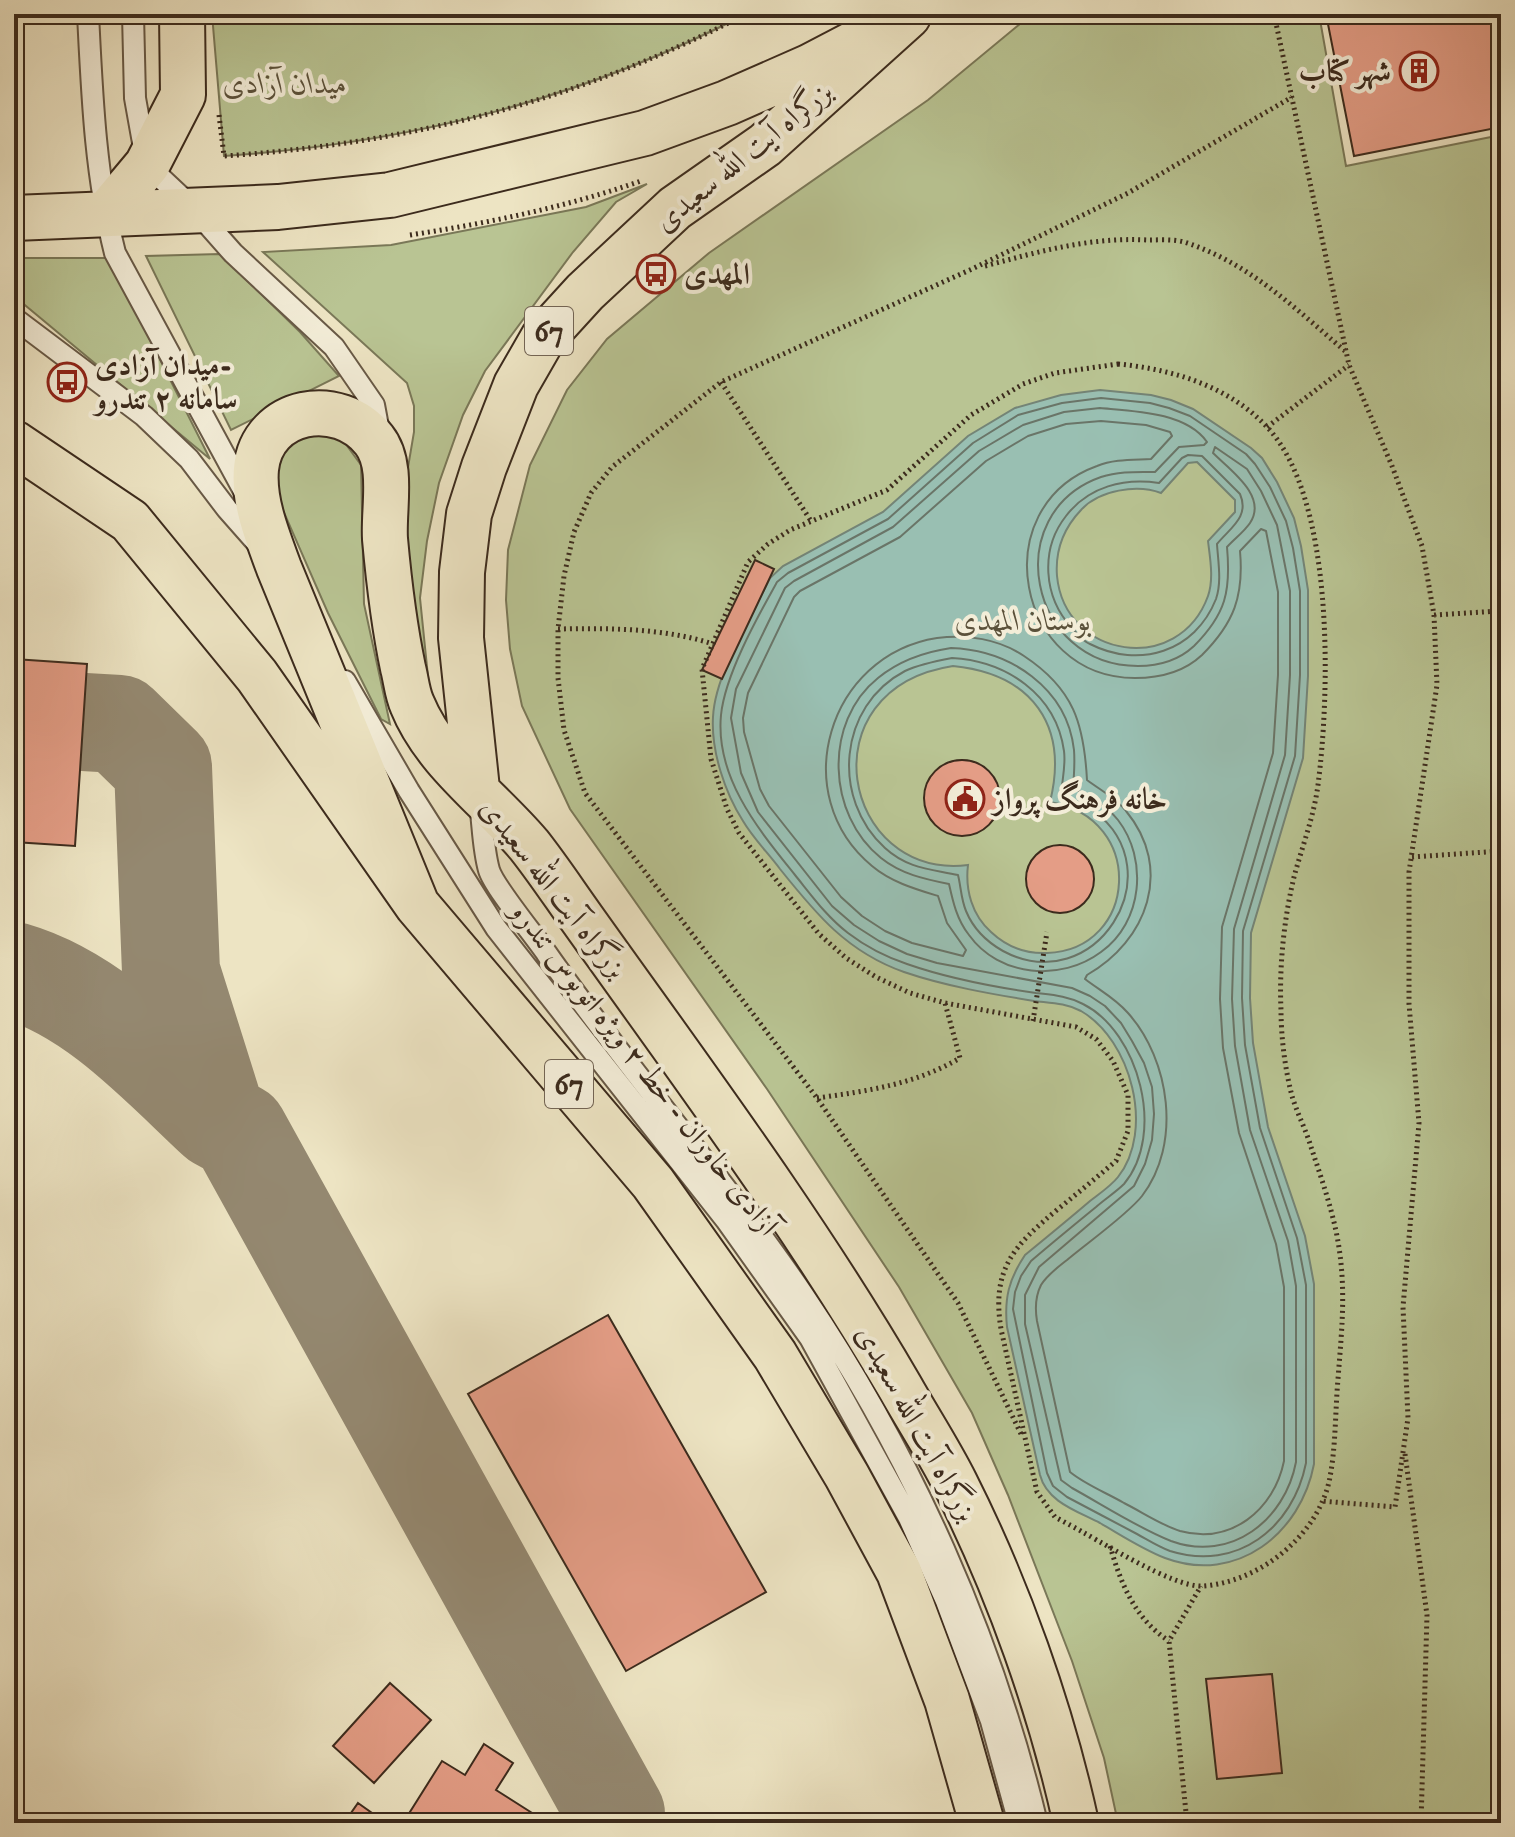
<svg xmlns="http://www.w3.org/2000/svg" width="1515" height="1837" viewBox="0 0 1515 1837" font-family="'IM FELL DW Pica',Amiri,serif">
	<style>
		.green { fill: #b9c493; stroke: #7a7858; stroke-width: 2 }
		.water { fill: #99bfb2; stroke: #748476; stroke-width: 2; fill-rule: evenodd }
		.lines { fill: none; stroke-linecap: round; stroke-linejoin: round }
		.shore { stroke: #6a7568; stroke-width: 2 }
		.taxiway { stroke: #948870; stroke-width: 98 }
		.building { fill: #e49d86; stroke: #3c2b1d; stroke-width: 2 }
		.lane-casing { stroke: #685946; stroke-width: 24 }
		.highway-casing { stroke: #3c2b1d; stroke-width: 48 }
		.path { stroke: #3c2b1d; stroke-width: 5; stroke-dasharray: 2 4; stroke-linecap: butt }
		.lane { stroke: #f3edd8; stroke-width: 20 }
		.highway { stroke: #ede4c3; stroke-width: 44 }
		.labels { text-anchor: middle; stroke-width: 8; stroke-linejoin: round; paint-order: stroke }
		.shield { fill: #f3edd8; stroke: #736555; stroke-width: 2 }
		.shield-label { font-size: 28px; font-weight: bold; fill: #3c2b1d }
		.poi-label { font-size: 30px; font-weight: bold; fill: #3c2b1d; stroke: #f3edd8; text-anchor: start }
		.park-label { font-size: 30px; font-style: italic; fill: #5b513a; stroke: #f3edd8 }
		.street-label { font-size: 30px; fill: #3c2b1d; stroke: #f3edd8 }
	</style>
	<rect width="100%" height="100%" fill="#ede4c3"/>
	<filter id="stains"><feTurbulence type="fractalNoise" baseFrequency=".0025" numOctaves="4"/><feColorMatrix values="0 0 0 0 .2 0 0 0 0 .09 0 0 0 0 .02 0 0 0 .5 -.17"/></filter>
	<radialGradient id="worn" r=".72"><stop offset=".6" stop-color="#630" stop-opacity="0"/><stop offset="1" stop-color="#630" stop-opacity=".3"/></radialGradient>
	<path class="green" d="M212,14H746C580,100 410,143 224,156Z
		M1032,14H1319L1346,166L1501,135V1233L1496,1269L1501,1823H1118L1104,1758L1072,1661L1008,1495L972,1413L899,1287L767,1089L570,809L522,706L510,649L506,600L508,550L530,465L567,390L607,339L709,253L928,100Z
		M647,184L616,202L573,252L485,371L463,415L439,483L427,541L420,598L431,706L408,606L405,485L414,432V406L407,383L263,252L391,245L586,207Z
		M220,254L300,332L339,376L231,430L146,256Z
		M14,258H109L210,459L14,296Z
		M330,434L345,443L361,465L364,604L390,724L381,719L328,613L282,508L273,466C292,441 297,435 330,434Z"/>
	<path class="water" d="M1100,390L1151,395L1171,400L1193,409L1251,448L1262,458L1277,482L1294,518L1301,546L1308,590V676L1303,758L1251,933L1250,998L1253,1043L1268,1127L1305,1236L1314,1284V1464C1301,1533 1237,1585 1165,1558C1142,1549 1121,1535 1100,1523C1077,1511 1047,1502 1040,1475L1007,1327C1004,1298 1009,1279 1025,1255C1047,1237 1069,1219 1090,1201C1099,1194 1111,1186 1118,1177C1155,1130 1131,1040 1081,1011C1066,1003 1050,1003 1034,1001C991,994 945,986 904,972C847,952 816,914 780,869C768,853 753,838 743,821C725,793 711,751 713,717C715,674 751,617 770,578L783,566L883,512L968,436L1015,408L1061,395ZM1197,462L1235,500V512L1208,541C1210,558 1214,579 1208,596C1179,676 1065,659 1057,576C1055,550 1063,529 1081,510C1099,490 1137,484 1161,493L1188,463ZM953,666C1032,674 1069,725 1050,802C1147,818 1138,950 1047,953C1026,954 1007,947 991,932C972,915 965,890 968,865C842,880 804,689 953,666Z"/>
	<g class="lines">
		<path class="shore" d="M1101,398L1150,403L1169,408L1190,416L1246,454L1255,464L1270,487L1286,521L1293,548L1300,591V675L1295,756L1243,931L1242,998L1245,1045L1260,1128L1297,1238L1306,1285V1463C1293,1528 1237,1572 1170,1551C1159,1547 1148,1540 1137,1534C1114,1522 1090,1509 1067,1497L1053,1486L1047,1473L1013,1309L1015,1292L1021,1276L1031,1261C1052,1243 1074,1225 1096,1207C1105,1199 1116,1192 1124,1184C1166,1134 1139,1032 1083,1004C1068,996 1053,995 1036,993C994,987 947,978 907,964C886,957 865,946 848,933C827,917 812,896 795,875C759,830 715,778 721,715C725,675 757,618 777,582L788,573L888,519L973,443L1018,415L1062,403Z
			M1100,408C1133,411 1186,412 1207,442L1204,445L1179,447L1155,472C1137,472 1119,471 1101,477C999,513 1028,666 1138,666C1158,666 1179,660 1194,646C1226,614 1231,591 1227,547C1234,539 1244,532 1250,523C1268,496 1230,470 1213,453L1215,447L1247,469L1261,491L1277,525L1290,591V675L1285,755L1234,929L1232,999L1235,1046L1250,1130L1288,1241L1296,1286V1462C1285,1520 1231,1563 1171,1541C1138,1528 1103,1505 1072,1488L1061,1480L1025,1324V1295L1039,1267L1134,1186L1145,1164L1152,1140L1154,1114L1152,1087L1144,1063L1132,1041L1121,1023L1105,1006L1090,996L1072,988L937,963L907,954L879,941L854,925L832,906L758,812L741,773L731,718L736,689L785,588L794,581L893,527L979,451L1023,425L1064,412Z
			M1101,421L1146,425L1170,432L1172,436L1151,459C1133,460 1114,459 1097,466C984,507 1016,678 1135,678C1159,678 1184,672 1202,655C1234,623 1244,596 1240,551L1261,529L1266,531L1278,592V675L1273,753L1222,927L1220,999L1223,1048L1239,1133L1276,1244L1284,1287V1461C1274,1510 1231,1545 1180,1531C1161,1525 1142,1512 1124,1503C1107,1493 1086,1485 1070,1472L1037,1321C1035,1309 1035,1297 1041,1285C1047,1275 1058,1267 1067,1260C1087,1243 1127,1215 1142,1196C1182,1144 1170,1060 1128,1013C1115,998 1099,990 1085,979L1087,975C1147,941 1174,869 1126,811C1115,797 1100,790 1087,780C1084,724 1074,689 1024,656C999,639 967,634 937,638C828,655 786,795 872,866C891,882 915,889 938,896L947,923L966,950L963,956L912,943L885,931L862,916L841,897L769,806L760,789L744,732L743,718L748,693L794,597L800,591L900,537L986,461L1028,436L1066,424Z
			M1188,455L1202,456L1240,494C1250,517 1230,528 1217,544C1218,561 1222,582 1216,599C1195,652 1139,669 1090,644C1082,641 1077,633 1072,628C1043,597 1040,549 1066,516C1089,486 1124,478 1159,483L1182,458Z
			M951,648C1010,650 1067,688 1074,750C1075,763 1074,776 1073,788C1089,796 1106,805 1118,820C1148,859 1143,922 1101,952C1061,982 999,977 969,935C957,920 953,902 949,884C924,879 901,874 881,858C827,815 823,722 878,678C900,660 924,652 951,648Z
			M952,658C1006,661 1056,694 1064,751C1066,766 1062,780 1061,795C1072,800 1084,803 1094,811C1176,873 1094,1000 1003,951C987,942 973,928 966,911C961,899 961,887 958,875C931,869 908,869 885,848C831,799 838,706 905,671C920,664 936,661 952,658Z"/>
		<path class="taxiway" d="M14,718L119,724L163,767L171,972L217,1118
			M14,971C94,994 158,1065 217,1120L239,1132L616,1814L610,1823"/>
	</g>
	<path class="building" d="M1326,14H1501V127L1354,156Z
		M755,560L774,569L722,679L702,670Z
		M14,659L87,664L75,846L14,842Z
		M924 798a38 38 0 1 1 76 0a38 38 0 1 1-76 0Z
		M1026 879a34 34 0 1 1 68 0a34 34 0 1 1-68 0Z
		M608,1315L766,1592L626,1671L468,1394Z
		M1272,1674L1282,1773L1217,1779L1206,1679Z
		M390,1683L431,1720L374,1783L333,1746Z
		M484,1744L513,1763L496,1790L540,1818L537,1823H403L442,1761L465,1775Z
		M358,1803L379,1818L375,1823H344Z"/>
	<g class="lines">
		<g class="lane-casing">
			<path id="lane" d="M88,14C92,94 95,174 115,253L244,491
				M133,14L135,98L147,165L195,210L233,253L334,347L374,405L380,437
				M14,318L144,416L189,459L227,509L257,543
				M345,681L409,791L496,928L726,1220L810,1338L909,1518L946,1601L991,1721L1019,1823
				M480,804C483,825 483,849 489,870C494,887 535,936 547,954C629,1071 724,1178 804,1296C912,1456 992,1636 1037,1823"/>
		</g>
		<g class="highway-casing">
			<path id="highway" d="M106,214L147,165L183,95L182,14
				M14,218L278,207L390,195L645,133L727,103L809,67L855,43
				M14,443L130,521L257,676L417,905L653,1183L775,1355L847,1476L899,1572L947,1700L982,1823
				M477,789L461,638L462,572L469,514L484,467L516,385L543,338L585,292L675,208L765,145L908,16
				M417,905L279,568C268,538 253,502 256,469C262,408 339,395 374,440C394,465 383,509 385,539C389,583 394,625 403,668C406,679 407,693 412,704C435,761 490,799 529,845C548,869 565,895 583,920C692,1073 805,1224 900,1387C918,1419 939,1451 955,1483C1008,1588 1051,1709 1076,1823"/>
		</g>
		<path class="path" d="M1274,14L1349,365L1392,466L1422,546L1434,615L1437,685L1409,872V1004L1419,1123L1403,1307L1408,1418L1395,1507L1321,1501
			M219,115L224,156C412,143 578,101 746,14
			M410,235C489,223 566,207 641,181
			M985,266C1041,251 1090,237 1148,240C1159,240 1173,239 1184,242C1248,262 1296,309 1345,351
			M1118,364C1171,369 1229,386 1267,427C1335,499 1330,692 1318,785C1314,816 1302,847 1294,877C1284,919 1279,966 1281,1010C1281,1037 1285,1069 1292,1096C1297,1113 1306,1130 1311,1147C1320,1174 1330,1203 1336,1231C1347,1284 1342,1326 1338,1379C1335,1413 1336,1449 1329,1482C1316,1537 1259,1582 1203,1586C1173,1588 1097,1539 1068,1524L1055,1517L1037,1492L1001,1329C991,1268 1015,1245 1058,1209C1078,1193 1097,1177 1116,1161L1128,1131V1095L1113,1061L1096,1039L1076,1027L945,1003L910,993L876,977L846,958L819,934L739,833L727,809L711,759L702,669L748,562L768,544L790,530L887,490L971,415L1023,384L1055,373Z
			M721,382L811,521
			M1267,427L1349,365
			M1434,615L1499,611L1501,658
			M558,629C610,628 664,628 713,644
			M1412,857L1501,851
			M1033,1021L1047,932
			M817,1098C868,1091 916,1084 960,1058L945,1003
			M1021,1434L958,1303L817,1098L585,793L564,730L558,678V629L564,576L574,532L591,493L612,467L721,382L972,269L1128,193L1292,97
			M1405,1454L1427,1615L1421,1823
			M1110,1546C1121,1584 1135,1619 1169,1641
			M1187,1823L1169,1641L1201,1586"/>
		<use href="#lane" class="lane"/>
		<use href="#highway" class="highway"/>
	</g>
	<defs>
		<g id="building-ring" transform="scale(2)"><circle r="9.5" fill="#f3edd8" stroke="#8f2418" stroke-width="1.5"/><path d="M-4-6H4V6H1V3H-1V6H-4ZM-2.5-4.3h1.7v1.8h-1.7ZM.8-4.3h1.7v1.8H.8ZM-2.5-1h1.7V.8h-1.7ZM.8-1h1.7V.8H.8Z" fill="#8f2418"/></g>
		<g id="bus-ring" transform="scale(2)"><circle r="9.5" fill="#f3edd8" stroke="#8f2418" stroke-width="1.5"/><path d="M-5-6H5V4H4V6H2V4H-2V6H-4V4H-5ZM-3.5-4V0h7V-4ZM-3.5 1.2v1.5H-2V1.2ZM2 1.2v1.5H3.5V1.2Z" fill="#8f2418"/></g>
		<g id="civic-ring" transform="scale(2)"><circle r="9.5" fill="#f3edd8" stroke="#8f2418" stroke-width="1.5"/><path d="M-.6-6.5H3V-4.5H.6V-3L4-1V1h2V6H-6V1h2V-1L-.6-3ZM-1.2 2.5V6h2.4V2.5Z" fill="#8f2418"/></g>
	</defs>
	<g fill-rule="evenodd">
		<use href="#building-ring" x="1419" y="71"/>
		<use href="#bus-ring" x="656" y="274"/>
		<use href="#bus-ring" x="67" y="382"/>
		<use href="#civic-ring" x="965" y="799"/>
	</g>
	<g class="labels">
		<g class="shield">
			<rect x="525" y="307" width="48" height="48" rx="6"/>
			<rect x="545" y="1060" width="48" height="48" rx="6"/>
		</g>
		<g class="shield-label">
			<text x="549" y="341">67</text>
			<text x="569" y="1094">67</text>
		</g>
		<g class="poi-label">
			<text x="1391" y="81" text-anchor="end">شهر کتاب</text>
			<text x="684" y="284">المهدی</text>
			<text x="95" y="375">میدان آزادی-<tspan x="95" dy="34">سامانه ۲ تندرو</tspan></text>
			<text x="993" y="809">خانه فرهنگ پرواز</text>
		</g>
		<g class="park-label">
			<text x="285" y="93">میدان آزادی</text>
			<text x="1023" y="630">بوستان المهدی</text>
		</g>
		<g class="street-label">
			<text transform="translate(743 156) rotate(-39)" y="10">بزرگراه آیت الله سعیدی</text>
			<text transform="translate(554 888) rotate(52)" y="10">بزرگراه آیت الله سعیدی</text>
			<text transform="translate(645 1068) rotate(52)" y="10">آزادی خاوران - خط ۲ ویژه اتوبوس تندرو</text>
			<text transform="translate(917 1423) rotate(61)" y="10">بزرگراه آیت الله سعیدی</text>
		</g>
	</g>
	<rect width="1515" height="1837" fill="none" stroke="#ede4c3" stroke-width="48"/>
	<rect x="16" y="16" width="1483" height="1805" fill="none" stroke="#3c2b1d" stroke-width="4"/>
	<rect x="24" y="24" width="1467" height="1789" fill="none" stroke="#3c2b1d" stroke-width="2"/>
	<rect width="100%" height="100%" filter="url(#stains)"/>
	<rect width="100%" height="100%" fill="url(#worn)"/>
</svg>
